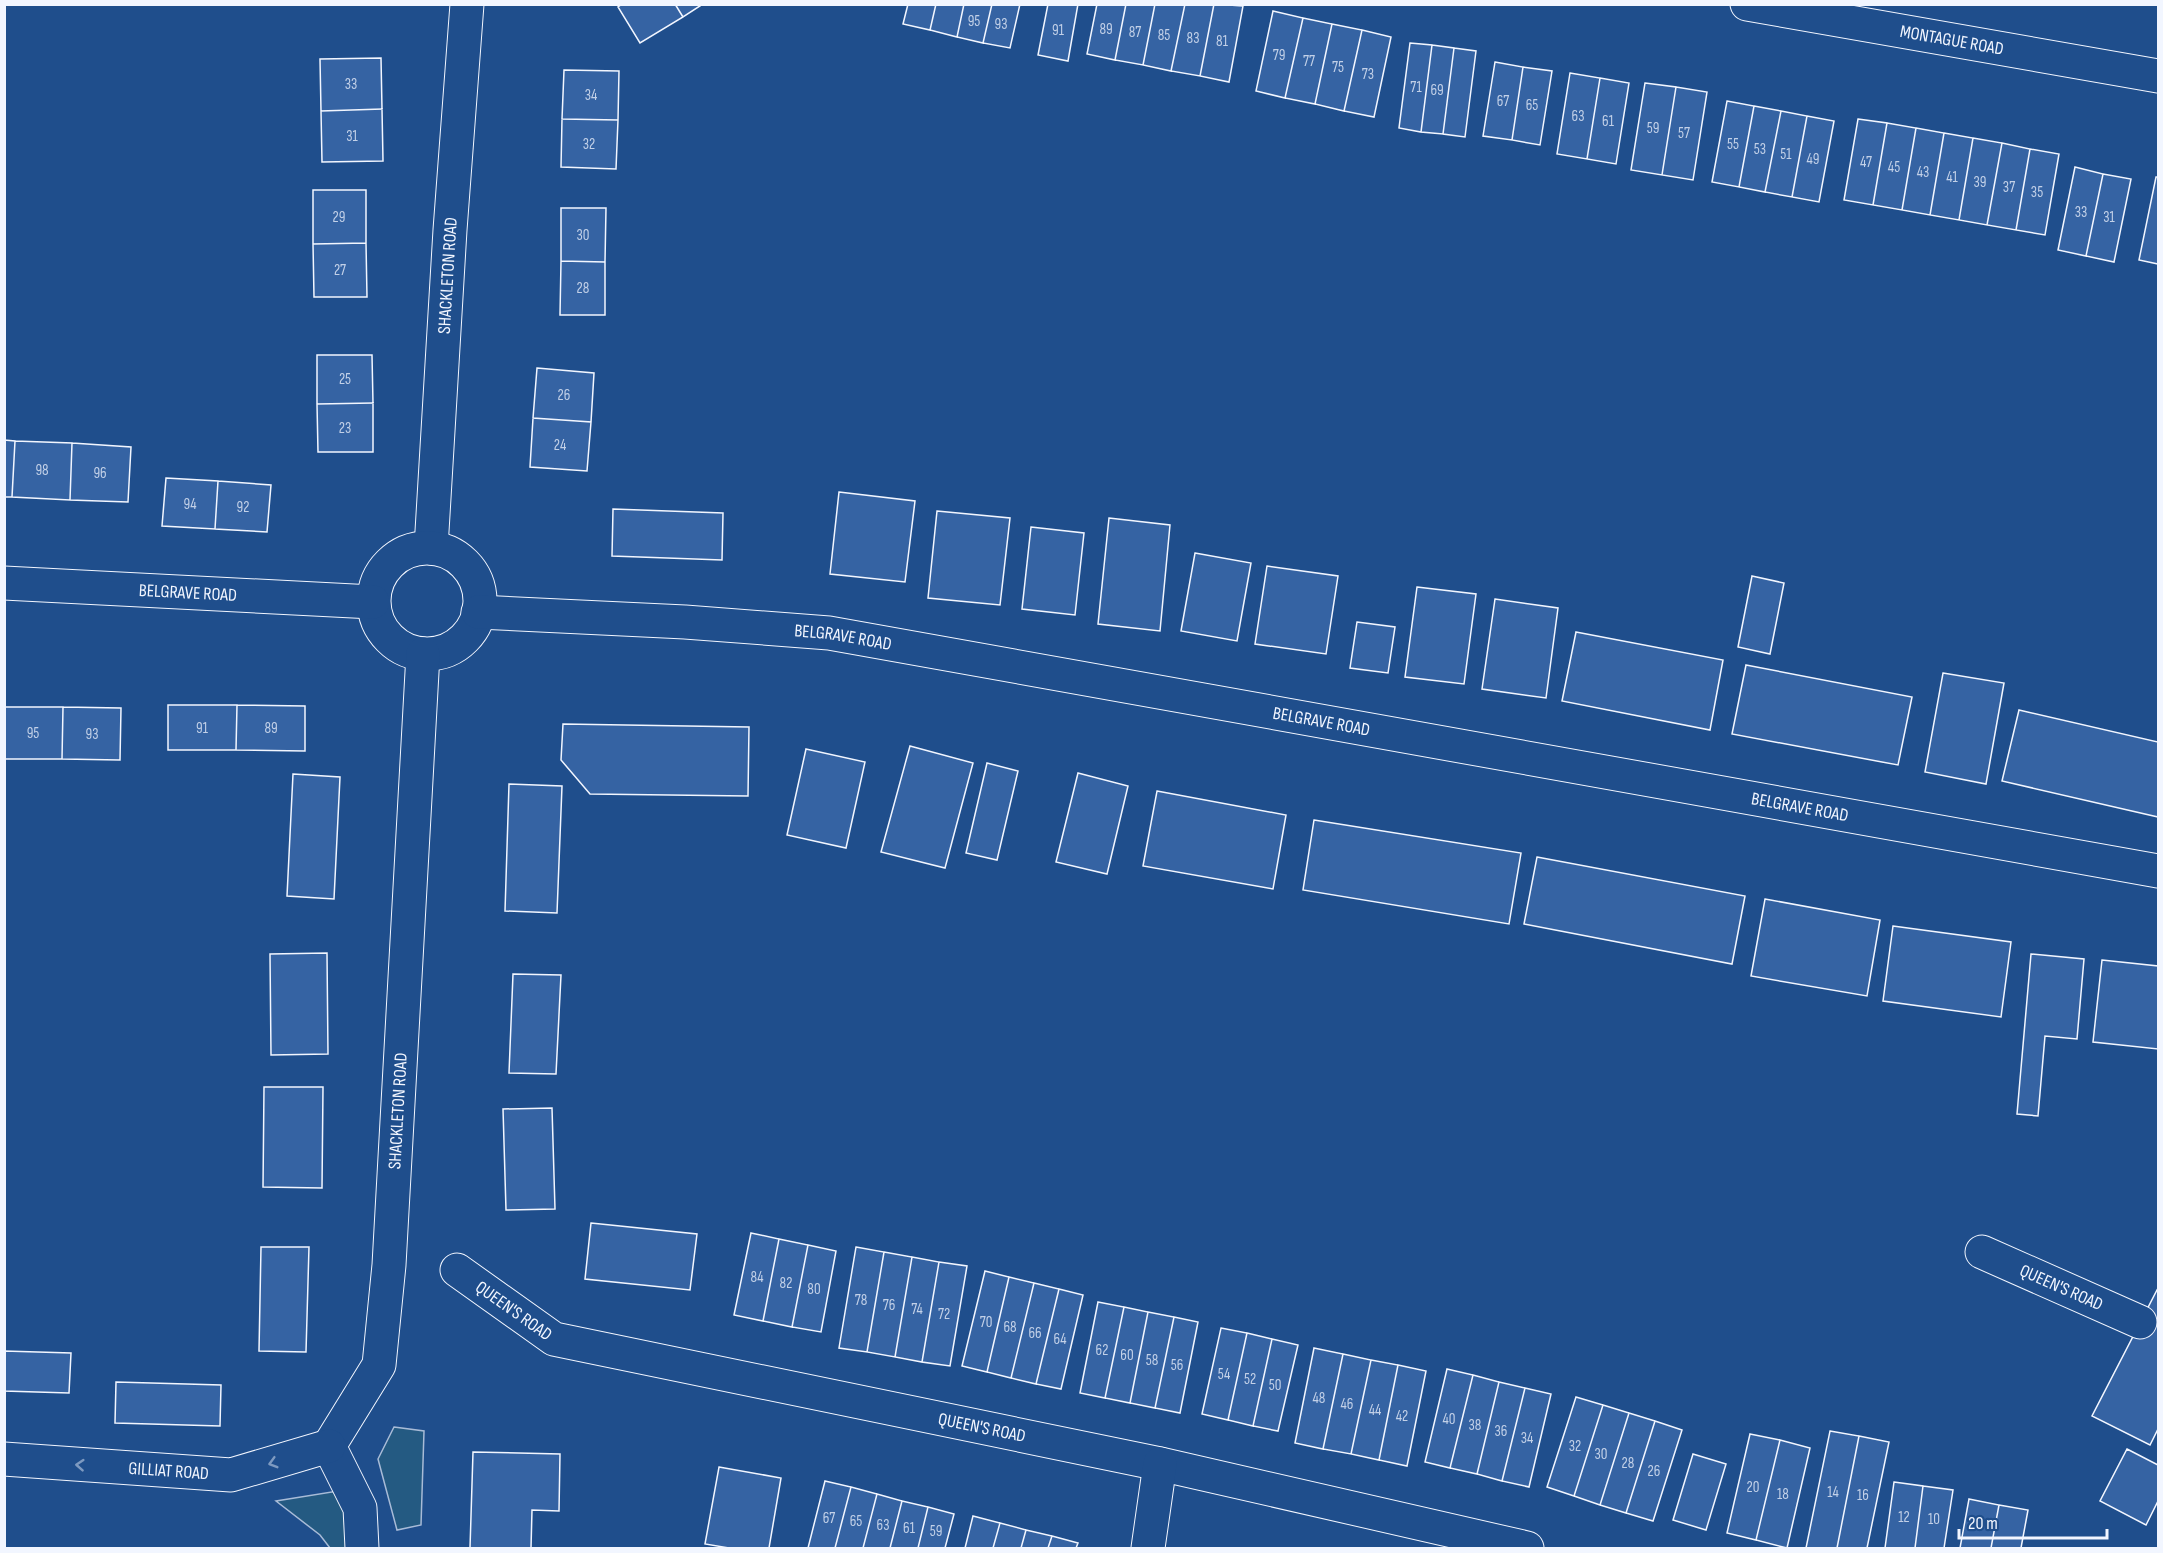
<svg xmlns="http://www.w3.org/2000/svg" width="2163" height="1553" viewBox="0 0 2163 1553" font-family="'Sofia Sans Condensed',sans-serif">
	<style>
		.green { fill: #245a82; stroke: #a8bbd7; stroke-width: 1.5 }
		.building { fill: #3563a3; stroke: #f2f6ff; stroke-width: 1.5 }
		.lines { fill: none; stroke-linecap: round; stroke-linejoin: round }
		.minor-casing { stroke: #f2f6ff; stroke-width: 35 }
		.minor { stroke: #1f4e8c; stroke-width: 33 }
		.oneway { stroke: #7e9ac0 }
		.labels { text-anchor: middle; stroke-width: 4.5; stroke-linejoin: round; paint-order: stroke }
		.number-label { font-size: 15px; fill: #c3d1e8 }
		.street-label { font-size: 18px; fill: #f2f6ff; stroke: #1f4e8c }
	</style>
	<rect width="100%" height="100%" fill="#1f4e8c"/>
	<path class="green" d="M394,1427L424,1431L421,1525L397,1530L378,1459Z
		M344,1490L367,1548H330L320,1535L276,1501Z"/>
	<path class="building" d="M622,4H675L683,17L640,43L618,7Z
		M675,4H703L683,17Z
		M908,4H936L930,30L903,24Z
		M936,4H964L957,37L930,30Z
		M964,4H992L983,43L957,37Z
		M992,4H1020L1010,48L983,43Z
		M1048,4H1078L1068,61L1038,55Z
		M1097,4H1126L1115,60L1087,54Z
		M1126,4H1155L1143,65L1115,60Z
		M1155,4H1185L1171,71L1143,65Z
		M1185,4H1214L1200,76L1171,71Z
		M1214,4L1243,6L1229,82L1200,76Z
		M1273,11L1303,18L1285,98L1256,91Z
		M1303,18L1332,24L1315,104L1285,98Z
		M1332,24L1362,30L1344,111L1315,104Z
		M1362,30L1391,37L1374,117L1344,111Z
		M1410,43L1432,45L1421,132L1399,128Z
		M1432,45L1454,48L1443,134L1421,132Z
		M1454,48L1476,51L1465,137L1443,134Z
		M381,58L382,109L321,111L320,59Z
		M1495,62L1523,67L1512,140L1483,136Z
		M1523,67L1552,71L1540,145L1512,140Z
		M564,70L619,71L618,120L562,119Z
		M1570,73L1600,78L1587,159L1557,154Z
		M1600,78L1629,83L1616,164L1587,159Z
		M1645,83L1676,87L1662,175L1631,170Z
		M1676,87L1707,92L1693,180L1662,175Z
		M1727,101L1754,106L1739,187L1712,182Z
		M1754,106L1781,111L1765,192L1739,187Z
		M382,109L383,161L322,162L321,111Z
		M1781,111L1807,116L1792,197L1765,192Z
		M1807,116L1834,121L1819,202L1792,197Z
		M562,119L618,120L616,169L561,167Z
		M1858,119L1887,123L1873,205L1844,200Z
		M1887,123L1916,128L1902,210L1873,205Z
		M1916,128L1944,133L1930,215L1902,210Z
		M1944,133L1973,138L1959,220L1930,215Z
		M1973,138L2002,143L1987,225L1959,220Z
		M2002,143L2030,149L2016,230L1987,225Z
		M2030,149L2059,154L2045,235L2016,230Z
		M2075,167L2103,174L2086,256L2058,250Z
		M2103,174L2131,179L2114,262L2086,256Z
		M2156,177H2158V264L2139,260Z
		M313,190H366V243L313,244Z
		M561,208H606L605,262L561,261Z
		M366,243L367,297H314L313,244Z
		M561,261L605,262V315H560Z
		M317,355H372L373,403L317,404Z
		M537,368L594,373L591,422L533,418Z
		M373,403V452H318L317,404Z
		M533,418L591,422L587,471L530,467Z
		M4,440L15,441L12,497H4Z
		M15,441L72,443L70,500L12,497Z
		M72,443L131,447L128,502L70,500Z
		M166,478L218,481L215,529L162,526Z
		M218,481L271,485L267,532L215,529Z
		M839,492L915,501L905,582L830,574Z
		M613,509L723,513L722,560L612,556Z
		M937,511L1010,518L1000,605L928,598Z
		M1109,518L1170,525L1160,631L1098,624Z
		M1031,527L1084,533L1075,615L1022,609Z
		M1195,553L1251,563L1237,641L1181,631Z
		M1267,566L1338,576L1326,654L1255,644Z
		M1752,576L1784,583L1770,654L1738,647Z
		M1417,587L1476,594L1464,684L1405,677Z
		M1495,599L1558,608L1546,698L1482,689Z
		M1357,622L1395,627L1388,673L1350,668Z
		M1576,632L1723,660L1710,730L1562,701Z
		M1746,665L1912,697L1898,765L1732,734Z
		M1943,673L2004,683L1986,784L1925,772Z
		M168,705H237L236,750H168Z
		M237,705L305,706V751L236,750Z
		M4,707H63L62,759H4Z
		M63,707L121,708L120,760L62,759Z
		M2019,710L2158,742V817L2002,781Z
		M563,724L749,727L748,796L590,794L561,760Z
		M910,746L973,763L945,868L881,852Z
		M806,749L865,762L846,848L787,835Z
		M987,763L1018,771L997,860L966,853Z
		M1078,773L1128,786L1107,874L1056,862Z
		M293,774L340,777L334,899L287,896Z
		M509,784L562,786L557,913L505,911Z
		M1157,791L1286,815L1273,889L1143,866Z
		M1314,820L1521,853L1509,924L1303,890Z
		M1537,857L1745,896L1732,964L1524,924Z
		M1765,899L1880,920L1867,996L1751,976Z
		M1893,926L2011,942L2001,1017L1883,1001Z
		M327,953L328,1054L271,1055L270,954Z
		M2031,954L2084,959L2077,1039L2045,1036L2038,1116L2017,1114Z
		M2102,960L2158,966V1049L2093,1042Z
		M513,974L561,975L556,1074L509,1073Z
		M264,1087H323L322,1188L263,1187Z
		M552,1108L555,1209L506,1210L503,1109Z
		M591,1223L697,1234L690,1290L585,1279Z
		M751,1233L779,1239L763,1321L734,1315Z
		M779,1239L808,1245L792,1327L763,1321Z
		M808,1245L836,1251L821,1332L792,1327Z
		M261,1247H309L306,1352L259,1351Z
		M856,1247L884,1252L867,1352L839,1348Z
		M884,1252L912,1257L895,1357L867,1352Z
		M912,1257L939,1262L922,1362L895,1357Z
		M939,1262L967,1266L950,1366L922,1362Z
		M985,1271L1009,1277L987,1372L962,1366Z
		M1009,1277L1034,1283L1011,1378L987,1372Z
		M1034,1283L1059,1289L1036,1384L1011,1378Z
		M1059,1289L1083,1295L1061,1389L1036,1384Z
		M2157,1290L2158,1291V1429L2150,1445L2092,1416Z
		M1098,1302L1124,1307L1105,1398L1080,1393Z
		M1124,1307L1148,1312L1130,1403L1105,1398Z
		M1148,1312L1174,1317L1155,1408L1130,1403Z
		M1174,1317L1198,1322L1180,1413L1155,1408Z
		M1221,1328L1247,1333L1228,1420L1202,1414Z
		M1247,1333L1272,1339L1253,1426L1228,1420Z
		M1272,1339L1298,1345L1278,1431L1253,1426Z
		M1314,1348L1343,1354L1323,1449L1295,1443Z
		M4,1351L71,1353L69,1393L4,1391Z
		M1343,1354L1371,1360L1351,1454L1323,1449Z
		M1371,1360L1398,1365L1379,1460L1351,1454Z
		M1398,1365L1426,1371L1407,1466L1379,1460Z
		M1447,1369L1473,1375L1450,1468L1425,1462Z
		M1473,1375L1499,1382L1477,1474L1450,1468Z
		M116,1382L221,1385L220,1426L115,1423Z
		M1499,1382L1525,1388L1502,1481L1477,1474Z
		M1525,1388L1551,1394L1529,1487L1502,1481Z
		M1576,1397L1603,1405L1574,1496L1547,1487Z
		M1603,1405L1629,1413L1600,1505L1574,1496Z
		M1629,1413L1655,1421L1626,1513L1600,1505Z
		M1655,1421L1682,1430L1653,1521L1626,1513Z
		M1830,1431L1859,1436L1837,1548H1806Z
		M1750,1434L1780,1440L1756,1540L1727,1533Z
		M1859,1436L1889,1442L1867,1548H1837Z
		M1780,1440L1810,1448L1787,1548L1756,1540Z
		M2127,1449L2158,1465V1501L2146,1525L2100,1501Z
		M473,1452L560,1454L559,1511L532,1510L531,1548H470Z
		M1693,1454L1726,1464L1706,1530L1673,1520Z
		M719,1467L781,1478L769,1548H729L705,1544Z
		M825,1481L851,1487L835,1548H808Z
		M1894,1482L1923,1486L1915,1548H1885Z
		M1923,1486L1953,1490L1944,1548H1915Z
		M851,1487L877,1494L863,1548H835Z
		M877,1494L902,1501L890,1548H863Z
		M1969,1499L1999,1505L1991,1548H1960Z
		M902,1501L928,1507L918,1548H890Z
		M1999,1505L2028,1510L2021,1548H1991Z
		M928,1507L954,1514L945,1548H918Z
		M973,1516L1000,1523L993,1548H965Z
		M1000,1523L1026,1530L1021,1548H993Z
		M1026,1530L1052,1536L1048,1548H1021Z
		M1052,1536L1078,1543L1076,1548H1048Z"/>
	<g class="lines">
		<g class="minor-casing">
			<g id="minor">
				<path id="s1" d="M1747,4L2158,76"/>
				<path id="s2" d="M431,548L450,230L467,4"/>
				<circle cx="427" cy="601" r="53"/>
				<path id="s3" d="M4,583L373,602"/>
				<path id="s4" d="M478,612L685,622L829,633L2158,871"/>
				<path id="s5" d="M1982,1252L2140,1322"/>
				<path id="s6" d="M457,1270L554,1339L1160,1464L1527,1548"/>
				<path id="s7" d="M329,1446L379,1365L389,1265L423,654"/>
				<path d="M329,1446L360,1508L362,1548"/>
				<path id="s8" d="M4,1459L231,1475L329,1446"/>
				<path d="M1148,1548L1160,1464"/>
			</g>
		</g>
		<use href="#minor" class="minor"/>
	</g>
	<defs><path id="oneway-chevron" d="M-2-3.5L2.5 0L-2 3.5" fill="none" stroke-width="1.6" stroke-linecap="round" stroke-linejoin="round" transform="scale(1.5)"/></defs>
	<g class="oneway">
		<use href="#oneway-chevron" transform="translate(273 1463) rotate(164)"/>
		<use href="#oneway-chevron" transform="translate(80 1465) rotate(-176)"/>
	</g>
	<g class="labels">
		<g class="number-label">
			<text x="974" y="26">95</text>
			<text x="1001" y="29">93</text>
			<text x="1106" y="34">89</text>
			<text x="1058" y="35">91</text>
			<text x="1135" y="37">87</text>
			<text x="1164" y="40">85</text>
			<text x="1193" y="43">83</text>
			<text x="1222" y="46">81</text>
			<text x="1279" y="60">79</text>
			<text x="1309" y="66">77</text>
			<text x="1338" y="72">75</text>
			<text x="1368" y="79">73</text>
			<text x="351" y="89">33</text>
			<text x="1416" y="92">71</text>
			<text x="1437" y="95">69</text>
			<text x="591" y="100">34</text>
			<text x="1503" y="106">67</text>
			<text x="1532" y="110">65</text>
			<text x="1578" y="121">63</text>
			<text x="1608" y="126">61</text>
			<text x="1653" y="133">59</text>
			<text x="1684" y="138">57</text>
			<text x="352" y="141">31</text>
			<text x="589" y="149">32</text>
			<text x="1733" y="149">55</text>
			<text x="1760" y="154">53</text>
			<text x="1786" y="159">51</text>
			<text x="1813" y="164">49</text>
			<text x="1866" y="167">47</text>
			<text x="1894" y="172">45</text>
			<text x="1923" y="177">43</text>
			<text x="1952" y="182">41</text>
			<text x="1980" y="187">39</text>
			<text x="2009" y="192">37</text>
			<text x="2037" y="197">35</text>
			<text x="2081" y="217">33</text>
			<text x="339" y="222">29</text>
			<text x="2109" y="222">31</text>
			<text x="583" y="240">30</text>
			<text x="340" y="275">27</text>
			<text x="583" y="293">28</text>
			<text x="345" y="384">25</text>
			<text x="564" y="400">26</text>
			<text x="345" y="433">23</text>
			<text x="560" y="450">24</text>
			<text x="42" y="475">98</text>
			<text x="100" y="478">96</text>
			<text x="190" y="509">94</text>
			<text x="243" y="512">92</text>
			<text x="202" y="733">91</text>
			<text x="271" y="733">89</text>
			<text x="33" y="738">95</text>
			<text x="92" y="739">93</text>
			<text x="757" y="1282">84</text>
			<text x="786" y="1288">82</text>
			<text x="814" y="1294">80</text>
			<text x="861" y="1305">78</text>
			<text x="889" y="1310">76</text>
			<text x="917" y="1314">74</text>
			<text x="944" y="1319">72</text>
			<text x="986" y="1327">70</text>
			<text x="1010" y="1332">68</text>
			<text x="1035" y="1338">66</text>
			<text x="1060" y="1344">64</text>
			<text x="1102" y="1355">62</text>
			<text x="1127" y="1360">60</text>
			<text x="1152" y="1365">58</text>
			<text x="1177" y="1370">56</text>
			<text x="1224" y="1379">54</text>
			<text x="1250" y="1384">52</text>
			<text x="1275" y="1390">50</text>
			<text x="1319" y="1403">48</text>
			<text x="1347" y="1409">46</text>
			<text x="1375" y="1415">44</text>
			<text x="1402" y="1421">42</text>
			<text x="1449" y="1424">40</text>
			<text x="1475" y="1430">38</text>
			<text x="1501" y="1436">36</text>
			<text x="1527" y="1443">34</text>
			<text x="1575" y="1451">32</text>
			<text x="1601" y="1459">30</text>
			<text x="1628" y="1468">28</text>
			<text x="1654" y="1476">26</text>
			<text x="1753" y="1492">20</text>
			<text x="1833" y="1497">14</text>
			<text x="1783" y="1499">18</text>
			<text x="1863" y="1500">16</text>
			<text x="1904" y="1522">12</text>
			<text x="829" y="1523">67</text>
			<text x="1934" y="1524">10</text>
			<text x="856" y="1526">65</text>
			<text x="883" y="1530">63</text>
			<text x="909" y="1533">61</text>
			<text x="936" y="1536">59</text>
		</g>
		<g class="street-label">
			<text dy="6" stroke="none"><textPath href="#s1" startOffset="208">MONTAGUE ROAD</textPath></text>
			<text dy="6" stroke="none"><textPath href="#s2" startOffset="273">SHACKLETON ROAD</textPath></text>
			<text dy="6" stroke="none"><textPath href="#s3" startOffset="184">BELGRAVE ROAD</textPath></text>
			<text dy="6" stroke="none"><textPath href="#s4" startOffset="366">BELGRAVE ROAD</textPath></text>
			<text dy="6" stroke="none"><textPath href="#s4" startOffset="852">BELGRAVE ROAD</textPath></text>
			<text dy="6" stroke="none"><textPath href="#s4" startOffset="1338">BELGRAVE ROAD</textPath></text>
			<text dy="6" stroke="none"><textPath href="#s7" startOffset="350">SHACKLETON ROAD</textPath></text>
			<text dy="6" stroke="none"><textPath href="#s5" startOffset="87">QUEEN'S ROAD</textPath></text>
			<text dy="6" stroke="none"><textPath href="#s6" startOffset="70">QUEEN'S ROAD</textPath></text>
			<text dy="6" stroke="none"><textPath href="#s6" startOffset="556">QUEEN'S ROAD</textPath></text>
			<text dy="6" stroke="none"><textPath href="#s8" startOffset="165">GILLIAT ROAD</textPath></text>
		</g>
	</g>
	<rect width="2163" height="1553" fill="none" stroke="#f2f6ff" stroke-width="12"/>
	<path d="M1959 1529v9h148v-9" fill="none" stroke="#f2f6ff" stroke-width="3"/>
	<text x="1968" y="1529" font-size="18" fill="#f2f6ff" stroke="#1f4e8c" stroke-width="4.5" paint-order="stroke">20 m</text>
</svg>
